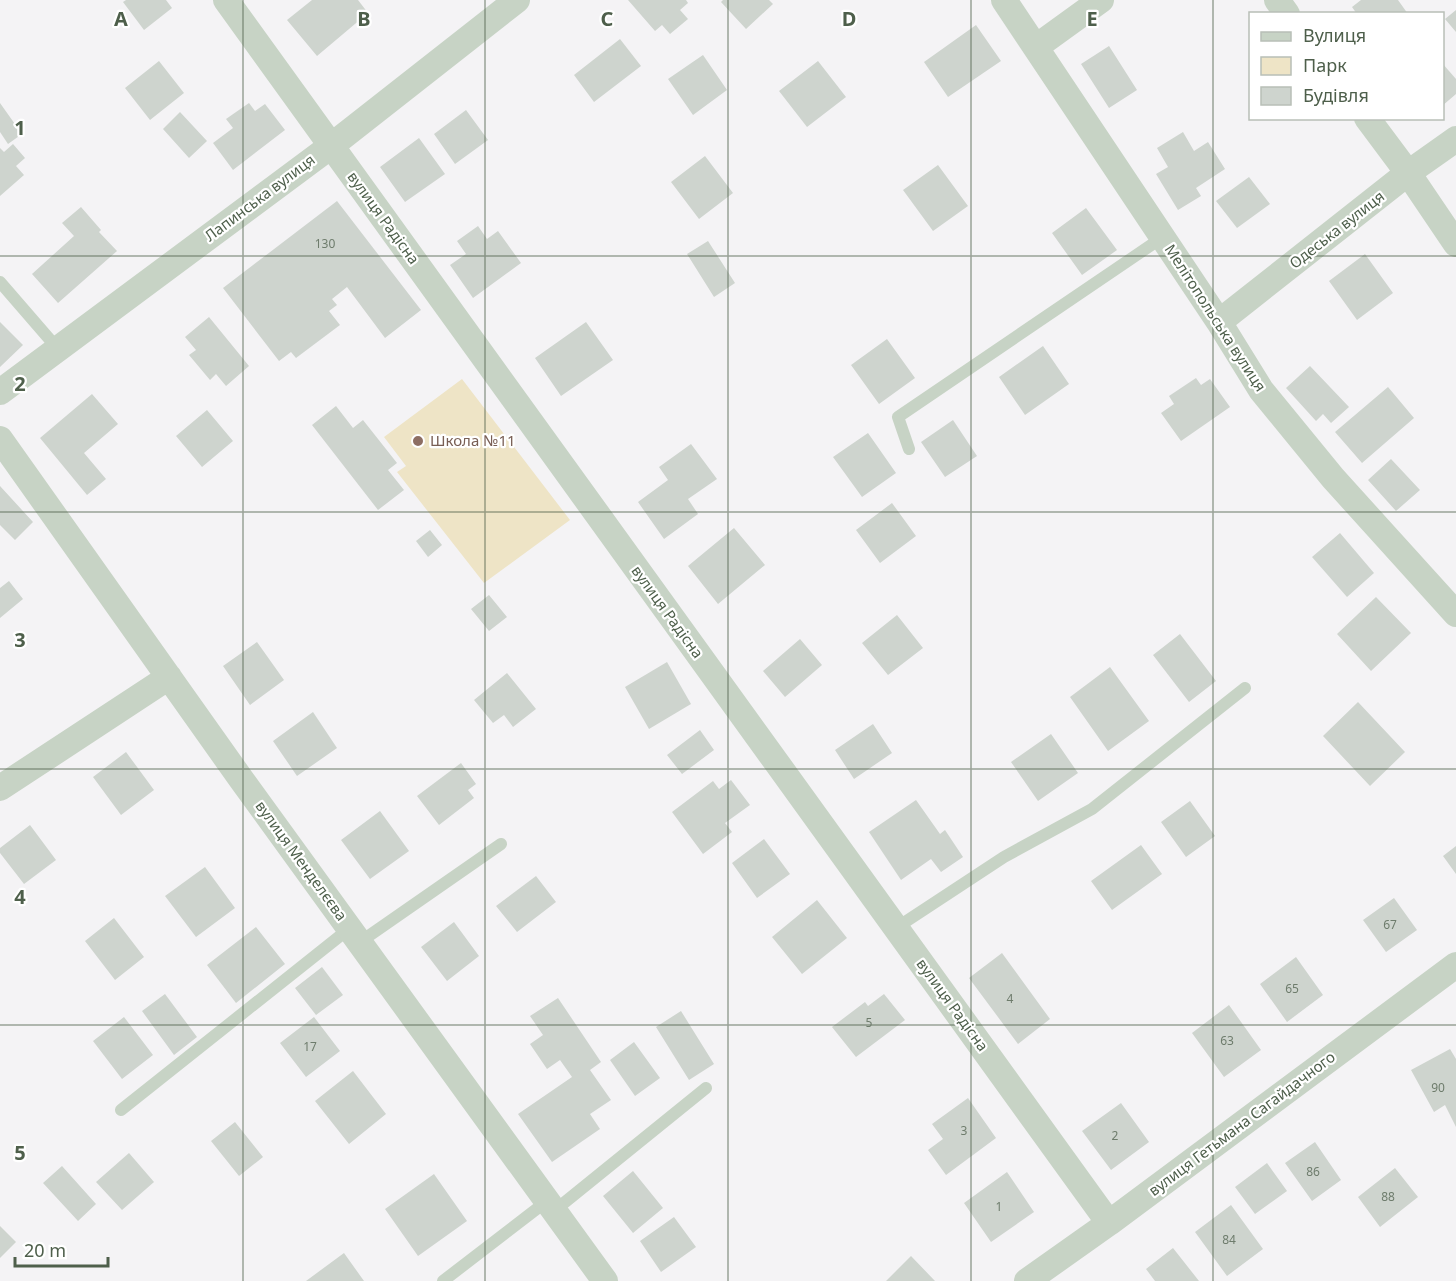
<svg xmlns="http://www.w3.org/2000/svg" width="1456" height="1281" viewBox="0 0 1456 1281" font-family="'Noto Sans',sans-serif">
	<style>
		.green { fill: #eee4c6 }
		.building { fill: #ced4ce }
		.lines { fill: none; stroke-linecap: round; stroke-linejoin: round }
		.lane { stroke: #c7d3c5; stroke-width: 12 }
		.street { stroke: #c7d3c5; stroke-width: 26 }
		.grid { fill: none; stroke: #4e5f4b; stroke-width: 1.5; stroke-opacity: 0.55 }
		.education-dot { fill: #8d6e63; stroke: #fff; stroke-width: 2 }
		.labels { text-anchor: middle; stroke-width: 4.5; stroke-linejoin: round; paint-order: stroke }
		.number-label { font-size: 12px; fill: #6e7c6c }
		.street-label { font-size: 15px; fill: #4e5f4b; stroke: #fff }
		.education-label { font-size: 15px; fill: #785e54; stroke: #fff; text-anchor: start }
		.grid-label { font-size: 20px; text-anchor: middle; font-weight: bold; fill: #4e5f4b; stroke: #fff; stroke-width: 4.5; stroke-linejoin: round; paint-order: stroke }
	</style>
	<rect width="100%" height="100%" fill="#f4f3f5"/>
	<path class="green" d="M462,379L570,520L484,583L397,472L406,466L384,437Z"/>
	<path class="building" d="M126,0H166L172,8L144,30L123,2Z
		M312,0H358L368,13L317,56L287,20Z
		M628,0H686L688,3L680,10L688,19L670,34L662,25L655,31Z
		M723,0H769L773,4L746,29L721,2Z
		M1361,0H1398L1408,14H1357L1352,7Z
		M1456,10V32L1445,19Z
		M976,25L1001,61L948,97L924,62Z
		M620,39L641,66L594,102L574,75Z
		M1109,46L1137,90L1109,108L1081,64Z
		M703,55L727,90L693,115L668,79Z
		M159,61L184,93L150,120L125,88Z
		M818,61L846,97L807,127L779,91Z
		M1442,63L1456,79V94L1442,106Z
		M0,103L22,134L8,144L0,132Z
		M249,103L255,111L265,104L285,130L233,170L213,143L233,128L226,119Z
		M466,110L488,140L455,164L434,134Z
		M180,112L207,141L189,158L163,129Z
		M1183,132L1194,151L1208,142L1225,169L1196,188L1201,196L1178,210L1156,174L1168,167L1157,148Z
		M419,138L445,174L405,202L380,167Z
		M13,144L25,158L16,166L24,175L0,196V148L4,152Z
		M705,156L733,193L699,219L671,182Z
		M938,165L968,206L933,231L903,190Z
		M1249,177L1270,204L1237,228L1216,201Z
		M337,201L421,310L385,338L347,287L332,299L337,305L329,311L340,325L296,358L291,352L279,361L223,288Z
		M81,207L101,230L99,232L117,251L58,303L32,274L74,236L62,223Z
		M1086,208L1117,250L1082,275L1052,233Z
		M478,226L487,239L498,231L521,263L473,298L450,265L466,254L457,241Z
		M708,241L735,283L714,297L687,254Z
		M1365,254L1393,293L1357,320L1329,281Z
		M209,317L249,366L226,386L216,374L210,380L189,355L196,350L185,337Z
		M0,322L23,345L0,367Z
		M586,322L613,360L561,396L535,358Z
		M887,339L915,378L879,404L851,365Z
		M1043,346L1069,384L1025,415L999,377Z
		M1310,366L1349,407L1331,423L1323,414L1316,421L1286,388Z
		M1196,378L1201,385L1210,379L1230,407L1181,441L1161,413L1174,404L1169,396Z
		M1388,387L1414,418L1362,463L1335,432Z
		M92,394L118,424L84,453L106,479L87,495L40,438Z
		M336,406L353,428L363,420L397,463L388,470L404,490L378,510L312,425Z
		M207,410L233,441L202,467L176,436Z
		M953,420L977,456L945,477L921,442Z
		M868,433L896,473L862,497L833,457Z
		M691,444L717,479L688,499L698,514L664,539L638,502L668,480L659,467Z
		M1391,459L1420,490L1396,511L1368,480Z
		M0,486L33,522L15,540L0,525Z
		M892,503L916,536L880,563L856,530Z
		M734,528L765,565L718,604L688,566Z
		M430,530L442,545L428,557L416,541Z
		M1340,533L1374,573L1347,597L1312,557Z
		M9,581L23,599L0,618V588Z
		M489,595L507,617L489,631L471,609Z
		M1376,597L1411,633L1371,671L1337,634Z
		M897,615L923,648L888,675L862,643Z
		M1180,634L1216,681L1189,702L1153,655Z
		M800,639L822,665L785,697L763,671Z
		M257,642L284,680L250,705L223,666Z
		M667,662L691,704L649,729L625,687Z
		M1110,667L1149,721L1108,751L1070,697Z
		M507,673L536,709L513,727L504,715L493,723L474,700Z
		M1358,702L1405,752L1370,786L1323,736Z
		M313,712L337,748L297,776L273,741Z
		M873,724L892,753L854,779L835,750Z
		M700,730L714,750L682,774L667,755Z
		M1051,734L1078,773L1038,801L1011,762Z
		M126,752L154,790L121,815L93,777Z
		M461,763L476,784L468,790L474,798L439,825L417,796Z
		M731,780L750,805L725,823L732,832L703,854L672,812L713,781L719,789Z
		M916,800L940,834L945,830L963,857L941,872L931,859L901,880L869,832Z
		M1190,801L1215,836L1186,857L1161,822Z
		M380,811L409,851L370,879L341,840Z
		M30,825L56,860L24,884L0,853V848Z
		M764,839L790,874L757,898L732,863Z
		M1141,845L1162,874L1112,910L1091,881Z
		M1456,846V874L1443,856Z
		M205,867L235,908L196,937L165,896Z
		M536,876L556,902L517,932L496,906Z
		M1394,898L1417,930L1386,952L1363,920Z
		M817,900L847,938L802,974L772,937Z
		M114,918L144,957L115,980L85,941Z
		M454,922L479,956L447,981L421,947Z
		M256,927L285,964L236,1003L207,965Z
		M1002,953L1050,1019L1018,1044L969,978Z
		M1296,957L1323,995L1287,1022L1260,984Z
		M322,967L343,995L316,1015L295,988Z
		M165,994L197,1037L174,1055L142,1011Z
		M884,994L905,1020L856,1057L832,1027L865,1002L868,1006Z
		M558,998L601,1062L590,1070L611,1100L590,1114L600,1129L552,1162L518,1114L572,1077L560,1060L547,1069L530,1044L543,1035L530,1016Z
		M1229,1005L1261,1050L1224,1077L1192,1033Z
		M681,1011L714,1064L689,1080L656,1027Z
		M124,1017L153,1055L122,1079L93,1041Z
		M314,1017L340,1051L306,1077L280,1043Z
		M634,1042L660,1078L635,1096L610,1060Z
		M1450,1049L1456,1059V1127L1445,1105L1434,1112L1411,1070Z
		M353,1071L386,1114L349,1144L315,1101Z
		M968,1098L996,1138L946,1175L928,1150L943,1139L932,1124Z
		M1121,1103L1149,1142L1111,1170L1082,1131Z
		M235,1122L263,1157L239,1176L211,1141Z
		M1315,1142L1341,1180L1312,1201L1285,1163Z
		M129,1153L154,1182L122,1210L96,1182Z
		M1267,1163L1287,1191L1255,1214L1235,1187Z
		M62,1166L96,1204L78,1221L43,1183Z
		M1395,1168L1418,1197L1380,1227L1358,1197Z
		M633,1171L663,1208L633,1233L603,1196Z
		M1007,1172L1034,1212L991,1242L964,1203Z
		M434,1174L467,1221L418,1256L385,1209Z
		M1231,1205L1263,1249L1227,1276L1195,1232Z
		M674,1217L696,1247L661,1272L640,1241Z
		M0,1226L16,1242L0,1258Z
		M1173,1248L1199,1281H1155L1146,1269Z
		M344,1253L364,1281H306Z
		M911,1256L935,1281H886Z"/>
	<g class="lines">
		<path class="lane" d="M0,282L58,349
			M909,449L898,417L1163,237
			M896,928L1004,857L1092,809L1245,688
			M360,942L501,844
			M121,1110L350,928
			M554,1211L706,1088
			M443,1281L547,1201"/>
		<path class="street" d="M226,0L1109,1223
			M1004,0L1219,322L1261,390L1333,478L1456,614
			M1277,0L1287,14
			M1036,47L1101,0
			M1367,118L1408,173L1456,244
			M1219,322L1408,173L1456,139
			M0,392L331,146L517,0
			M0,439L241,779L605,1281
			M0,788L169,677
			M1027,1281L1109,1223L1456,965"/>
	</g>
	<path class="grid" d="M243,0V1281M485,0V1281M728,0V1281M971,0V1281M1213,0V1281M0,256H1456M0,512H1456M0,769H1456M0,1025H1456"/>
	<circle class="education-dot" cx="418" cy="441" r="6"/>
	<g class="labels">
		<g class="number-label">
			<text x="325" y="248">130</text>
			<text x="1390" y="929">67</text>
			<text x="1292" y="993">65</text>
			<text x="1010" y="1003">4</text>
			<text x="869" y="1027">5</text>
			<text x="1227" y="1045">63</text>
			<text x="310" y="1051">17</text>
			<text x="1438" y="1092">90</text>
			<text x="964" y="1135">3</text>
			<text x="1115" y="1140">2</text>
			<text x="1313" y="1176">86</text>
			<text x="1388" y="1201">88</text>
			<text x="999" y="1211">1</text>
			<text x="1229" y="1244">84</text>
		</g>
		<g class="street-label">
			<text transform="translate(260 198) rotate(-37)" y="5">Лапинська вулиця</text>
			<text transform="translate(383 218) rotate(54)" y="5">вулиця Радісна</text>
			<text transform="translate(1337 230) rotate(-38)" y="5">Одеська вулиця</text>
			<text transform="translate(1215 318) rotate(57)" y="5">Мелітопольська вулиця</text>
			<text transform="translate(667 612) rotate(54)" y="5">вулиця Радісна</text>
			<text transform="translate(301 861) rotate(54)" y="5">вулиця Менделєєва</text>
			<text transform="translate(952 1005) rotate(54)" y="5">вулиця Радісна</text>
			<text transform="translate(1242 1124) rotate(-37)" y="5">вулиця Гетьмана Сагайдачного</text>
		</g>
		<g class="education-label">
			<text x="430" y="446">Школа №11</text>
		</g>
	</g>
	<g class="grid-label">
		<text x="121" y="26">A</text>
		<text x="364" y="26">B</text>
		<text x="607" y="26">C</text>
		<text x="849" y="26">D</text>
		<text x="1092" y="26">E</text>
		<text x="20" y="135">1</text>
		<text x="20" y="391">2</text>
		<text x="20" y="647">3</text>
		<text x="20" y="904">4</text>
		<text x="20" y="1160">5</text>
	</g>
	<rect x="1249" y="12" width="195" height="108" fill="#ffffff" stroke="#b8bfb7" stroke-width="1.5"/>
	<rect x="1261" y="32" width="30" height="9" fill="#c7d3c5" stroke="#b8bfb7" stroke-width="1.5"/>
	<text x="1303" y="42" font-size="18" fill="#4e5f4b">Вулиця</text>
	<rect x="1261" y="57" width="30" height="18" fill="#eee4c6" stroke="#b8bfb7" stroke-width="1.5"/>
	<text x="1303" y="72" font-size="18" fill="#4e5f4b">Парк</text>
	<rect x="1261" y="87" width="30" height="18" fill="#ced4ce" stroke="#b8bfb7" stroke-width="1.5"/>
	<text x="1303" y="102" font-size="18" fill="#4e5f4b">Будівля</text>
	<path d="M15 1257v9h93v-9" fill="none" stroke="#4e5f4b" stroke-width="3"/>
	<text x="24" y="1257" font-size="18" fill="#4e5f4b" stroke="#ffffff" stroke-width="4.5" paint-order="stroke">20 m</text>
</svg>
